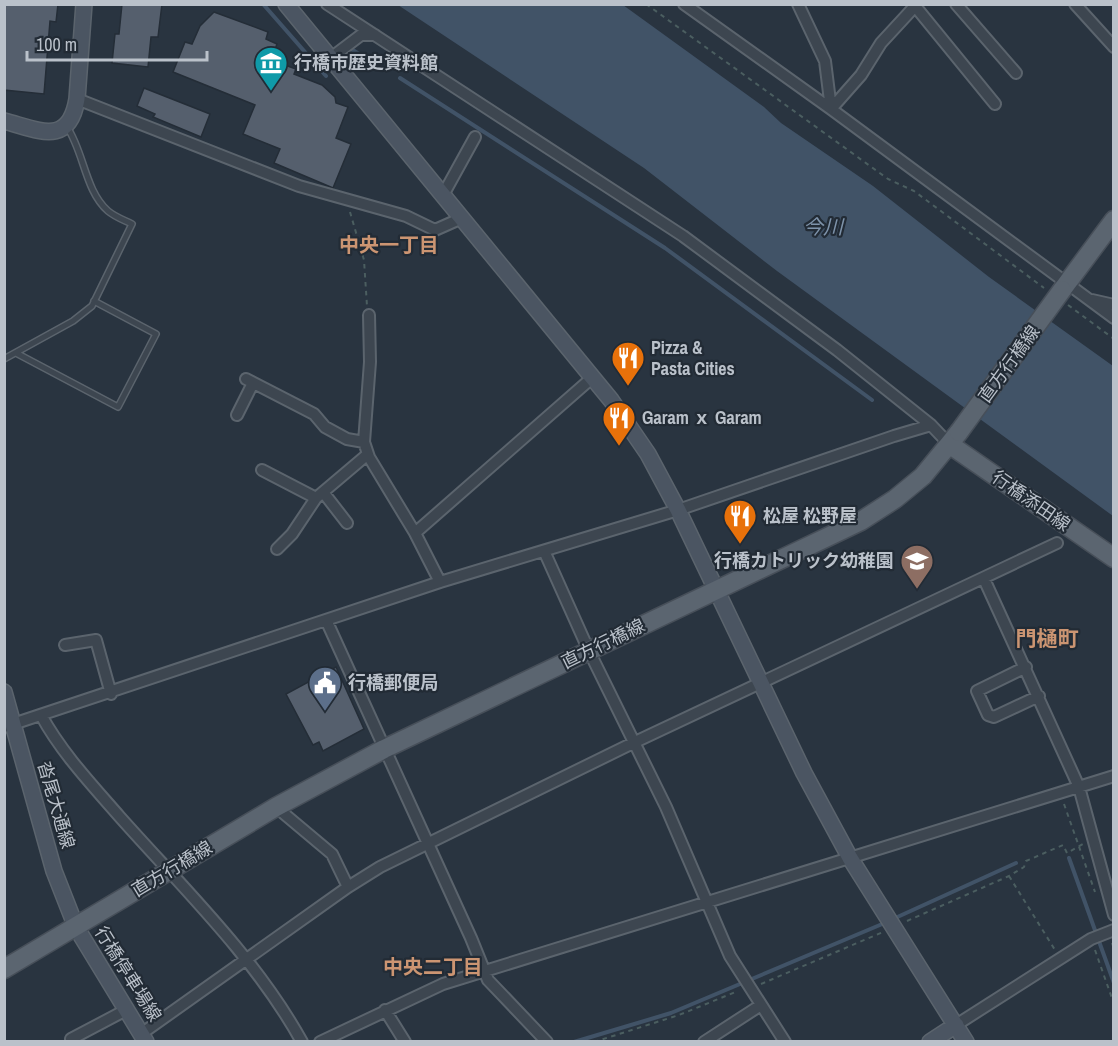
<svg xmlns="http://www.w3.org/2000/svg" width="1118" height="1046" viewBox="0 0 1118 1046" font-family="'Archivo Narrow','Noto Sans JP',sans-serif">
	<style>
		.water { fill: #415367 }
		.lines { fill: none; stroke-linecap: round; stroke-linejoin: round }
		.stream { stroke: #415367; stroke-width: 4 }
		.building { fill: #555f6d; stroke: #242d37; stroke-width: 1.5 }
		.lane-casing { stroke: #5b646d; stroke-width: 8 }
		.street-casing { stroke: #5b646d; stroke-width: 14 }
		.secondary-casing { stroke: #5b646d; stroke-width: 18 }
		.primary-casing { stroke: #474f59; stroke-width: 21 }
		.path { stroke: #4b5e60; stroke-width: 2; stroke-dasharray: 4.5 4.5; stroke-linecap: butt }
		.lane { stroke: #3d4650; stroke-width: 5 }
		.street { stroke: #3d4650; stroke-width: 10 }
		.secondary { stroke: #4b5562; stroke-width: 15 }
		.primary { stroke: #5b6570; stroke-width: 18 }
		.primary-bridge-casing { stroke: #474f59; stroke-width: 21; stroke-linecap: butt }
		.primary-bridge { stroke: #5b6570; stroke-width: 18 }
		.labels { text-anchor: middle; stroke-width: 4.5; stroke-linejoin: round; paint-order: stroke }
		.poi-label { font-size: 18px; font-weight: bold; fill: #bac1ca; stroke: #222b35; text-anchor: start }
		.street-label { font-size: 18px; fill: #bac1ca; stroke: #222b35 }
		.water-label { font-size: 20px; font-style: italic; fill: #7e93aa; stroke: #222b35 }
		.neighbourhood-label { font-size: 20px; font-weight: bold; fill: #cc9572; stroke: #222b35 }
		.quarter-label { font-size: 21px; font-weight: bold; fill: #cc9572; stroke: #222b35 }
	</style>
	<rect width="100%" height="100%" fill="#293440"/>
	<path class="water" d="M398,5H623L764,107L781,123L873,186L989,277L1113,366V516L777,271L644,168Z"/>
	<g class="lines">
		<path class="stream" d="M263,4L326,76
			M351,49L382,68
			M400,78L665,248L872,400
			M1069,858L1114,983
			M893,919L1016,863
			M574,1042L671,1013L887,922"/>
	</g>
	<path class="building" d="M4,4H58L56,22L50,21L44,94L4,90Z
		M122,4H162L158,37H151L148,67L112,63L115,34H119Z
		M214,12L268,32L266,39L277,44L271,60L296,69L294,74L322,85L335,97L336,103L348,107L336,138L351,144L333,188L274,163L280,149L243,134L255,105L173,72L185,42L192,44L200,26Z
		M144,88L210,114L201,137L153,117L155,114L137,106Z
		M336,667L364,729L323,751L319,742L313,745L286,694Z"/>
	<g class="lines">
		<g class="lane-casing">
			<path id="lane" d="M16,353L118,407L156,334L94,301
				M4,359L73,321L92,306L132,224C124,220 115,217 108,211C85,191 84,152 67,127"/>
		</g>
		<g class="street-casing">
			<path id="street" d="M327,4L683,236L837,350L931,425L949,444
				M684,4L831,109L1114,318
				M798,4L825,61L831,109
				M956,4L1016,73
				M1075,4L1114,47
				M915,6L995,104
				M332,57L361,35H375
				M77,99L299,186L406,216L435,230L462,218
				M831,109L861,75L881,43L917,4
				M443,195L475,137
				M1092,300L1114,305
				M369,315L370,362L364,442L369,457L415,533L440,582
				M246,379L314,414L325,427L347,439L364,442
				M237,415L253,383
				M262,470L316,498L368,454
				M323,492L347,523
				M415,533L593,377
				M277,549L292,534L316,498
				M545,553L589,651L666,807L730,956L785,1042
				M984,579L1079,787L1114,915
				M327,622L471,938L488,980L547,1042
				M65,645L96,640L111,694
				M1026,667L977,691L988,715L994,717L1039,696
				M41,715C61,752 92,785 119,816C183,888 255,957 302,1042
				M4,727L440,582L678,510L894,436L931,425
				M276,807L332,854L348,887
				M385,1010L405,1042
				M956,1025L1091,939L1114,930
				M141,1034L348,887L380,867L633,743L1057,543
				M72,1042L71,1039L126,1010
				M320,1042L443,984L1114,776
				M704,1042L761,1005"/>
		</g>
		<g class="secondary-casing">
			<path id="secondary" d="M286,4L611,400L648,454L678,510L804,773L850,858L966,1042
				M4,121C39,130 69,147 77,99L84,4
				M4,692L54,871L76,927L146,1042
				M930,1042L956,1025"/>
		</g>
		<g class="primary-casing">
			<path id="primary" d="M1062,290L1114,220
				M949,444L1114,558
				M4,969L276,807L384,749L861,521L895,499L923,476L959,432"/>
		</g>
		<path class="path" d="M646,4L888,179L914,191L1044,288
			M350,212L364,260L367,306
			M1068,305L1114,339
			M1064,804L1095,892
			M1009,876L1055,950
			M907,921L1009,876L1024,867L1026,861L1063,845L1067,853L1083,844
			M1112,943L1114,949
			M1095,950L1114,1004
			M761,984L883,932
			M594,1042L679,1015L738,991"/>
		<use href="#lane" class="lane"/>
		<use href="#street" class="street"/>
		<use href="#secondary" class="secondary"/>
		<use href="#primary" class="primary"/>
		<g class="primary-bridge-casing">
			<path id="primary-bridge" d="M959,432L1062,290"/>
		</g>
		<use href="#primary-bridge" class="primary-bridge"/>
	</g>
	<defs>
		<g id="museum-pin" transform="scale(1.725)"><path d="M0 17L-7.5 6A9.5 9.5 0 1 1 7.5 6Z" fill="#0f9aa8" stroke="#222b35"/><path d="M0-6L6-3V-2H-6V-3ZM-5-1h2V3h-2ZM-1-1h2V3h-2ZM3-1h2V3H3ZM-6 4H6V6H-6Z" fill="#fff"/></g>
		<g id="restaurant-pin" transform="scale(1.725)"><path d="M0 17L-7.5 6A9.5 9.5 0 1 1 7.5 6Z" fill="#e8710a" stroke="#222b35"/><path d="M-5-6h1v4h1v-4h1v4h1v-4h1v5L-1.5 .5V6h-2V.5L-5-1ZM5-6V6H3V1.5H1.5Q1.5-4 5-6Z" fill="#fff"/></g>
		<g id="school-pin" transform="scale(1.725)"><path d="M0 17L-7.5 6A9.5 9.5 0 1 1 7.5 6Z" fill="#8d6e63" stroke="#222b35"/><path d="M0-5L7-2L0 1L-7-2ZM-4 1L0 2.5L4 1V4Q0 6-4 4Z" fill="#fff"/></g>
		<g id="civic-pin" transform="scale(1.725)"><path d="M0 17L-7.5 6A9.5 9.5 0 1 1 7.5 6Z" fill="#5c6f8a" stroke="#222b35"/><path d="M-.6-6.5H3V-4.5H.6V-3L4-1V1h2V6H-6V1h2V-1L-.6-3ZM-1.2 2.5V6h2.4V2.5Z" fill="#fff"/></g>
	</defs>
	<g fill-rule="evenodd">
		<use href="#museum-pin" x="271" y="63"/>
		<use href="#restaurant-pin" x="628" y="358"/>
		<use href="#restaurant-pin" x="619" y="418"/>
		<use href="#restaurant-pin" x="740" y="516"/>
		<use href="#school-pin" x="917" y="561"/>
		<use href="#civic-pin" x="325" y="683"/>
	</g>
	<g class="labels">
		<g class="poi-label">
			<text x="294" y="69">行橋市歴史資料館</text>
			<text x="651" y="354">Pizza &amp;<tspan x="651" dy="21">Pasta Cities</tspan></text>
			<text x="642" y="424">Garam ｘ Garam</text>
			<text x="763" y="522">松屋 松野屋</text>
			<text x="894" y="567" text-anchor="end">行橋カトリック幼稚園</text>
			<text x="348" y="689">行橋郵便局</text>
		</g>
		<g class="street-label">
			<text transform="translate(1009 364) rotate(-54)" y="6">直方行橋線</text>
			<text transform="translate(1031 501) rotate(35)" y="6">行橋添田線</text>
			<text transform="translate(603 644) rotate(-26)" y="6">直方行橋線</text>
			<text transform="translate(56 805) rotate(74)" y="6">沓尾大通線</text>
			<text transform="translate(172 869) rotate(-31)" y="6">直方行橋線</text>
			<text transform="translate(128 974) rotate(58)" y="6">行橋停車場線</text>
		</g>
		<g class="water-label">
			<text x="823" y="234">今川</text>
		</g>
		<g class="neighbourhood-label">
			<text x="389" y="252">中央一丁目</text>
			<text x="433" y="974">中央二丁目</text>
		</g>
		<g class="quarter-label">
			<text x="1047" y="646">門樋町</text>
		</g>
	</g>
	<rect width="1118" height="1046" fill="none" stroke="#bac1ca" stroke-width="12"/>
	<path d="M27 51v9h180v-9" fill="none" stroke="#bac1ca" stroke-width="3"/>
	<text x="36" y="51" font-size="18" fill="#bac1ca" stroke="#222b35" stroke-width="4.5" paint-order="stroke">100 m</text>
</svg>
